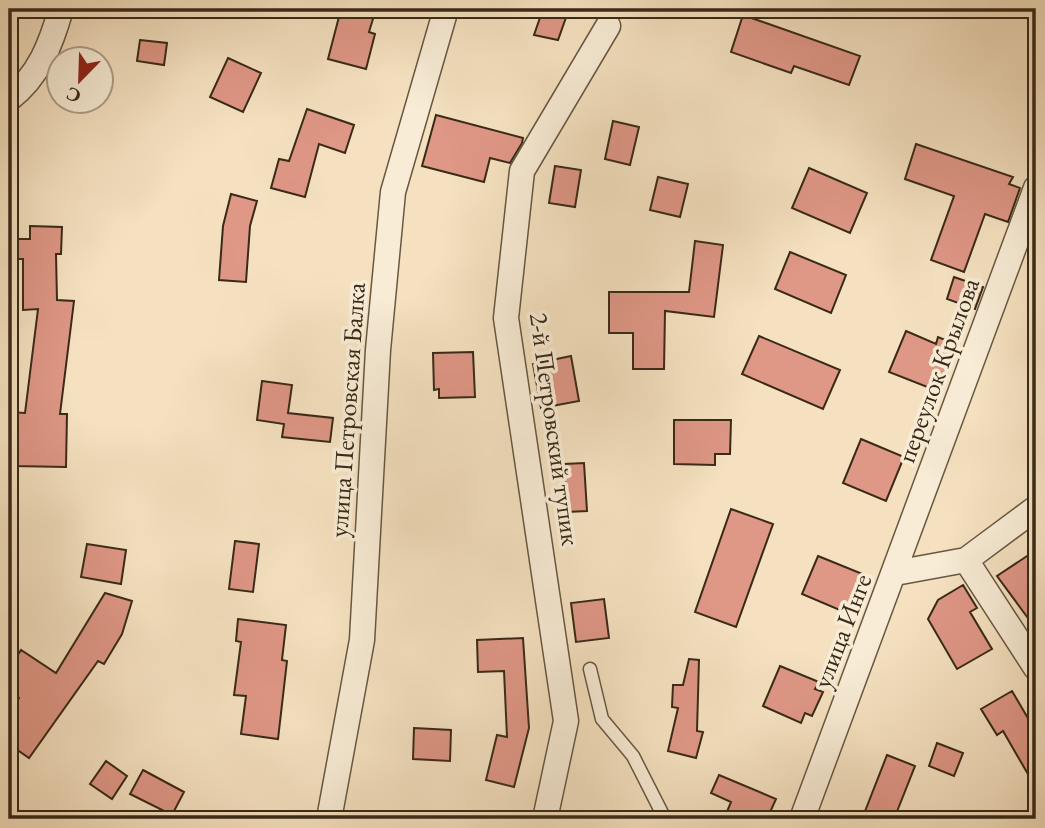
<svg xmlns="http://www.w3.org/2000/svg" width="1045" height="828" viewBox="0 0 1045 828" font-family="'EB Garamond',serif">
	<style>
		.building { fill: #df9786; stroke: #382a17; stroke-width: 2 }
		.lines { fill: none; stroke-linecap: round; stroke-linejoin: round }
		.lane-casing { stroke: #675841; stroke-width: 15 }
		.street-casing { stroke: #675841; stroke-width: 27 }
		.lane { stroke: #f8ecd6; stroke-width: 12 }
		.street { stroke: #f8ecd6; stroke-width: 24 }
		.labels { text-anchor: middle; stroke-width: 7; stroke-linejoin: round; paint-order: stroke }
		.street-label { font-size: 26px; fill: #382a17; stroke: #f8ecd6 }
	</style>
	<rect width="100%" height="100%" fill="#f5e1c0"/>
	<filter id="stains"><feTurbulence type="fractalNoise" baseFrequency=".00286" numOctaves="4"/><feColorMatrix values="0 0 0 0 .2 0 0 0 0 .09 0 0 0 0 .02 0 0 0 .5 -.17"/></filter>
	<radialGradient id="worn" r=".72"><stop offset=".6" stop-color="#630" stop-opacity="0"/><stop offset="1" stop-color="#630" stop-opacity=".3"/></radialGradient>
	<path class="building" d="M341,9H376L369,32L375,34L366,69L328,59Z
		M543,9H569L558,40L534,35Z
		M743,15L860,56L849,85L794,66L791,73L731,52Z
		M140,40L167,43L164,65L137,61Z
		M228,58L261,73L243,112L210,97Z
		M307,109L354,125L345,153L319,144L305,197L271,188L279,159L289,161Z
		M436,115L523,138L522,143L510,163L490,158L484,182L422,166Z
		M613,121L639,127L630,165L605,159Z
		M916,144L1013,177L1009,184L1020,188L1008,222L985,214L964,272L931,260L954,196L905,179Z
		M555,166L581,170L575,207L549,203Z
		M809,168L867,193L850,233L792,208Z
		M658,177L688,184L680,217L650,210Z
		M231,194L257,201L250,226L246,282L219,280L223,226Z
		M30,226L62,227L61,254H56L57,300L74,301L60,414H67L66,467L13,466L14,439H9V412L25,413L38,309L23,310V259H9V239H30Z
		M695,241L723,245L714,317L665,311L664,369H633V333H609V292H689Z
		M790,252L846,275L831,313L775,289Z
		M954,277L983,287L975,309L947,299Z
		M906,331L936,344L938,337L958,345L940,392L889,372Z
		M759,336L840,370L823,409L742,374Z
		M473,352L475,397L439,398V389L434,390L433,353Z
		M571,356L579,401L541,408L533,364Z
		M262,381L292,385L288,413L333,418L330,442L282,437L284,424L257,420Z
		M674,420H731L730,454H715V465L674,464Z
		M861,439L904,457L886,501L843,483Z
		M584,463L587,511L567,512L564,464Z
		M731,509L773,524L736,627L695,612Z
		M235,541L259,544L253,592L229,589Z
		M87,544L126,550L121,584L81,577Z
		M1036,550V629L997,576Z
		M818,556L865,575L851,609L844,606L842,611L802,594Z
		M963,585L977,608L970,612L992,649L957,669L928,619L938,600Z
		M105,593L132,601L122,634L104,664L98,661L29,758L9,744V714L19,698L9,691V669L21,650L56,673Z
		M604,599L609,638L576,642L571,603Z
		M238,619L286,625L282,660L287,661L278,739L241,734L246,696L234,695L241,642L236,641Z
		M523,638L529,728L514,787L486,780L497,735L507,737L504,671L478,672L477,640Z
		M689,659L699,660L697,731L703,732L696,758L668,751L678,708L672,707L673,685H683Z
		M780,666L819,682L815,689L823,692L812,716L805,713L801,723L763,706Z
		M1012,691L1036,732V788L1003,731L997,735L981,709Z
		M414,728L451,730L450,761L413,759Z
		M937,743L963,753L954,776L929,766Z
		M887,755L915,766L894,819H862Z
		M106,761L127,776L112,799L90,784Z
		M143,770L184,792L172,815L130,794Z
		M719,775L776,799L767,819H724L731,802L711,793Z"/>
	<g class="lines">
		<g class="lane-casing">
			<path id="lane" d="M590,669L602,719L633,756L665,819"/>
		</g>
		<g class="street-casing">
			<path id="street" d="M9,99C39,76 51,44 61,9
				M966,560L1036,668
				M895,573L966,560L1036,508
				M329,819L362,640L378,350L393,192L446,9
				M545,819L566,721L506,318L522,171L608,26
				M802,819L1036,188"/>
		</g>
		<use href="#lane" class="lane"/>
		<use href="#street" class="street"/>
	</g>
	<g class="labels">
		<g class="street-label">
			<text transform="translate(938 370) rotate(-70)" y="9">переулок Крылова</text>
			<text transform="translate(347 410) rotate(-86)" y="9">улица Петровская Балка</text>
			<text transform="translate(555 429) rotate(82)" y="9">2-й Петровский тупик</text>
			<text transform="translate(842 631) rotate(-69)" y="9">улица Инге</text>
		</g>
	</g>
	<rect width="1045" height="828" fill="none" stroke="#f5e1c0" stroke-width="35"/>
	<rect x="10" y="10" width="1024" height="807" fill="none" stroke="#382a17" stroke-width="3.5"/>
	<rect x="18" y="18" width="1010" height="793" fill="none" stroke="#382a17" stroke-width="2"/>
	<g transform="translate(80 80) rotate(203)"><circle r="33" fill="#f8ecd6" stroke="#ab9e8a" stroke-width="2"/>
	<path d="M0-5L12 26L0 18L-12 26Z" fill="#8f2418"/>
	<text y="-10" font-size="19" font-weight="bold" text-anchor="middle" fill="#382a17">С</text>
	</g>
	<rect width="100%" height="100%" filter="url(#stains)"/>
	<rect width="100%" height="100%" fill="url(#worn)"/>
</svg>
